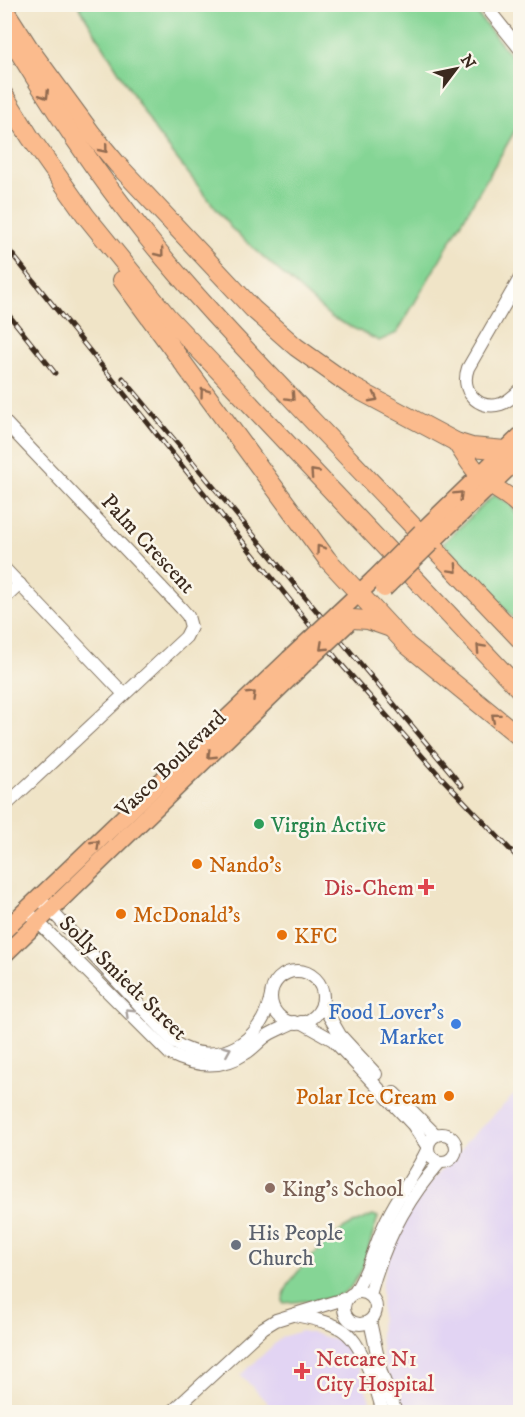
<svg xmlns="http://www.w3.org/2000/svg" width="525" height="1417" font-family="'IM FELL DW Pica',serif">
  <rect width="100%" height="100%" fill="#fbf7ec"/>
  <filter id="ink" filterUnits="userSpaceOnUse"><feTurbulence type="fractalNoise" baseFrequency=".0167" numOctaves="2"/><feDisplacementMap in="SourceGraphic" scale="12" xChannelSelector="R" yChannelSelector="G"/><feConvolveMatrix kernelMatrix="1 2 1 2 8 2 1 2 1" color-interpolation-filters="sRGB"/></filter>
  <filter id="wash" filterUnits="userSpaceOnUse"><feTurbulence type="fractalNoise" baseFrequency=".008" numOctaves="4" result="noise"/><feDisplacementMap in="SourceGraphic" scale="24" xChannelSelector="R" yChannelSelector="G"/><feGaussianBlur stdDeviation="1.35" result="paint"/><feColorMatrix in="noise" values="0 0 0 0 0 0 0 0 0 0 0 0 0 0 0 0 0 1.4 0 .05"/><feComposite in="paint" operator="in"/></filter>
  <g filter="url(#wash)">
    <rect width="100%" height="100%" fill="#f0e4c7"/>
    <!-- built -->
    <g fill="#e2d4f3">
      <polygon points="520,1089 520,1412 401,1412 394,1398 382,1354 380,1337 382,1284 389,1255 403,1221 426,1187 462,1149 465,1143"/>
      <polygon points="301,1331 316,1334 343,1343 358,1367 374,1412 270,1412 273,1409 241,1375 282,1337"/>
    </g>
    <!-- green -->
    <g fill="#85d595" stroke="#60805a" stroke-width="1.5">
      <polygon points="78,5 470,5 520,67 520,122 397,333 379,341 331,317 231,228 156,132"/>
      <polygon points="494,495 510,504 520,519 520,625 443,543"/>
      <path d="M373,1215L378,1217L362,1270L350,1288L342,1294L326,1299L283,1303C280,1283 324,1244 339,1232C349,1224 362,1220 373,1215Z"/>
    </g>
  </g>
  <g filter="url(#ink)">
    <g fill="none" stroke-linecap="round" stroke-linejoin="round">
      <!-- minor casing -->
      <g stroke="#7a6b59" stroke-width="14">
        <g id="minor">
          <polyline points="484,4 520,49"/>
          <path d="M520,278L468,368C460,390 477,411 501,404C509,401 515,395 520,390"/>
          <polyline points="4,421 181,608 188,616 191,627 186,637 4,807"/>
          <polyline points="4,568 124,694"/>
          <polyline points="4,599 20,584"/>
          <path d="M45,904L175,1043C217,1070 262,1042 271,996"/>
          <path d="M26,910L170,1054C196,1067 221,1070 246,1053C254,1048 260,1040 268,1035C276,1030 285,1027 294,1022"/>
          <circle cx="297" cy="997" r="26"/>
          <polyline points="322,1004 340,1035 376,1074"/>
          <polyline points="301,1022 333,1040 413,1125 427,1146"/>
          <polyline points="394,1093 436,1135"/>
          <circle cx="442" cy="1148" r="14"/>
          <circle cx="360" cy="1308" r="16"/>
          <path d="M355,1292C370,1269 375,1243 387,1219C398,1195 416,1174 427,1150"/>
          <path d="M370,1295C383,1245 405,1201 440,1162"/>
          <path d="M295,1315C344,1325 352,1328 371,1375"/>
          <polyline points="370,1321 381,1372 396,1412"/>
          <polyline points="370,1368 383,1412"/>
          <polyline points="172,1412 263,1328 276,1320 347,1298"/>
        </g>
      </g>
      <!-- major casing -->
      <g stroke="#7a6b59" stroke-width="19">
        <g id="major">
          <polyline points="421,532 520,436"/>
          <polyline points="432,542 520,457"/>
          <polyline points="338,613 374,579"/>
          <polyline points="4,931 289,659"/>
          <polyline points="4,955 298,670"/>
        </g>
      </g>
      <!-- highway casing -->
      <g stroke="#7a6b59" stroke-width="20">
        <g id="highway">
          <polyline points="4,9 31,51 92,134 117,164 253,309 296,347 351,386 456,442 472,447 505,450"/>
          <path d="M4,27C47,100 94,171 147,237C198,301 255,359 311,419C381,492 451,566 520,639"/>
          <polyline points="4,95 30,137 86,216 167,316 520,690"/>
          <polyline points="122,280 327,559 407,645 520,737"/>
          <path d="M456,442C466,457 475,473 489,484C500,492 511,496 520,507"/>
          <polyline points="352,619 368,620 388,627"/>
        </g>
      </g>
      <!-- minor -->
      <use href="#minor" stroke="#fff" stroke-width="12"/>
      <!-- major -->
      <use href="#major" stroke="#fbbb8d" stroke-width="16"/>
      <!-- highway -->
      <use href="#highway" stroke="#fbbb8d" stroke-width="18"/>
      <!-- rail casing -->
      <g stroke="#3b2a1e" stroke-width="5">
        <g id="rail">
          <polyline points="4,244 341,664 439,775 520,860"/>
          <polyline points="4,309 55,373"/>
          <polyline points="123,378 462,786"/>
        </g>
      </g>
      <!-- rail -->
      <use href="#rail" stroke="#fbf7ec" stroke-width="3" stroke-dasharray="9" stroke-linecap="butt"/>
      <!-- major-bridge casing -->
      <g stroke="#7a6b59" stroke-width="19" stroke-linecap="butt">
        <g id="major-bridge">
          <polyline points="374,579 421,532"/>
          <polyline points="384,589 432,542"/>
          <polyline points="289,659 338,613"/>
          <polyline points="298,670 348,623"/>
        </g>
      </g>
      <!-- major-bridge -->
      <use href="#major-bridge" stroke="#fbbb8d" stroke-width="16"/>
    </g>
    <!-- one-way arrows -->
    <defs><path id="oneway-chevron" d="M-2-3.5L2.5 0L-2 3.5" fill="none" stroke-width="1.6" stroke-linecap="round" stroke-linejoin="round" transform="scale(1.5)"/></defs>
    <g stroke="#916b50">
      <use href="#oneway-chevron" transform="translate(45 95) rotate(58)"/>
      <use href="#oneway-chevron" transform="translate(104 149) rotate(51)"/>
      <use href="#oneway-chevron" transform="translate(160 253) rotate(51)"/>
      <use href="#oneway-chevron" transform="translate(204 392) rotate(-126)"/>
      <use href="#oneway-chevron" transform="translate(291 397) rotate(47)"/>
      <use href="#oneway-chevron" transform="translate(374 398) rotate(28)"/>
      <use href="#oneway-chevron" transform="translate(314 473) rotate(-133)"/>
      <use href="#oneway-chevron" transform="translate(459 495) rotate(-45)"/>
      <use href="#oneway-chevron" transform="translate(320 549) rotate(-126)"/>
      <use href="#oneway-chevron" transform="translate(454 569) rotate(47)"/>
      <use href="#oneway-chevron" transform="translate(323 647) rotate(137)"/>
      <use href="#oneway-chevron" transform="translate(480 648) rotate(-133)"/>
      <use href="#oneway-chevron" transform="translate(252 695) rotate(-44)"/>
      <use href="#oneway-chevron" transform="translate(495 717) rotate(-140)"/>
      <use href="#oneway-chevron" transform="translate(211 755) rotate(136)"/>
      <use href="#oneway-chevron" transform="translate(96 844) rotate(-44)"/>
    </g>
    <g stroke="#a79f9a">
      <use href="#oneway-chevron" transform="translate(129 1012) rotate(-136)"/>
      <use href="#oneway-chevron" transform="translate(227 1050) rotate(-23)"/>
    </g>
  </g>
  <!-- markers -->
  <circle fill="#2e9e5b" stroke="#fbf7ec" stroke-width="2" cx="259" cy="824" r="6"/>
  <g fill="#e8710a" stroke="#fbf7ec" stroke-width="2">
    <circle cx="197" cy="864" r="6"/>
    <circle cx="121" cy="914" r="6"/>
    <circle cx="282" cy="935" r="6"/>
    <circle cx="449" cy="1096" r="6"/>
  </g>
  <g fill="#e0444e" stroke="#fbf7ec" stroke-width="2">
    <path d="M423 878h6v6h6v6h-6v6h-6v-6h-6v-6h6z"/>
    <path d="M299 1362h6v6h6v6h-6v6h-6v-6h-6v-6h6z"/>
  </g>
  <circle fill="#3f7fe0" stroke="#fbf7ec" stroke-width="2" cx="456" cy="1024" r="6"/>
  <circle fill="#8d6e63" stroke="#fbf7ec" stroke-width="2" cx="270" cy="1188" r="6"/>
  <circle fill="#6b7280" stroke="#fbf7ec" stroke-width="2" cx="236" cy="1245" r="6"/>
  <g text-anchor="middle" stroke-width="5" stroke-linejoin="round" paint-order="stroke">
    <!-- street labels -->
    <g font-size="22" fill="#3b2a1e" stroke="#fbf7ec">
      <text transform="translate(149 543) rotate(47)" y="8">Palm Crescent</text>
      <text transform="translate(170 763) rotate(-44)" y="8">Vasco Boulevard</text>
      <text transform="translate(124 977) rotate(44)" y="8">Solly Smiedt Street</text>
    </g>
    <!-- leisure labels -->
    <g font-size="22" fill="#27864d" stroke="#fbf7ec" text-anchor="start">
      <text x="271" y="832">Virgin Active</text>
    </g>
    <!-- food labels -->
    <g font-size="22" fill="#c56008" stroke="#fbf7ec" text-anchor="start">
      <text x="209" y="872">Nando's</text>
      <text x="133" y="922">McDonald's</text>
      <text x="294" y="943">KFC</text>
      <text x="437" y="1104" text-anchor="end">Polar Ice Cream</text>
    </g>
    <!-- health labels -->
    <g font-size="22" fill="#be3a42" stroke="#fbf7ec" text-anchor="end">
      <text x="414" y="895">Dis-Chem</text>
      <text x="316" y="1366" text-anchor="start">Netcare N1<tspan x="316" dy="25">City Hospital</tspan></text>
    </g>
    <!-- shop labels -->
    <g font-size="22" fill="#366cbe" stroke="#fbf7ec" text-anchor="end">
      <text x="444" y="1019">Food Lover's<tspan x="444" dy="25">Market</tspan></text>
    </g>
    <!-- education labels -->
    <g font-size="22" fill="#785e54" stroke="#fbf7ec" text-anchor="start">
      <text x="282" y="1196">King's School</text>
    </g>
    <!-- worship labels -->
    <g font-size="22" fill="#5b616d" stroke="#fbf7ec" text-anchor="start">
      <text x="248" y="1240">His People<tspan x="248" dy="25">Church</tspan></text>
    </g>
  </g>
  <!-- margin -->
  <rect width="525" height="1417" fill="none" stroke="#fbf7ec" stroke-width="24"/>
  <!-- north arrow -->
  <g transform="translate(456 69) rotate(58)" stroke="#fbf7ec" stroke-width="4.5" paint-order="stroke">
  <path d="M0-4.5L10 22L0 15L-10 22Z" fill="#3b2a1e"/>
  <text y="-9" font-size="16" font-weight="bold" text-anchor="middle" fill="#3b2a1e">N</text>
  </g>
</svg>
